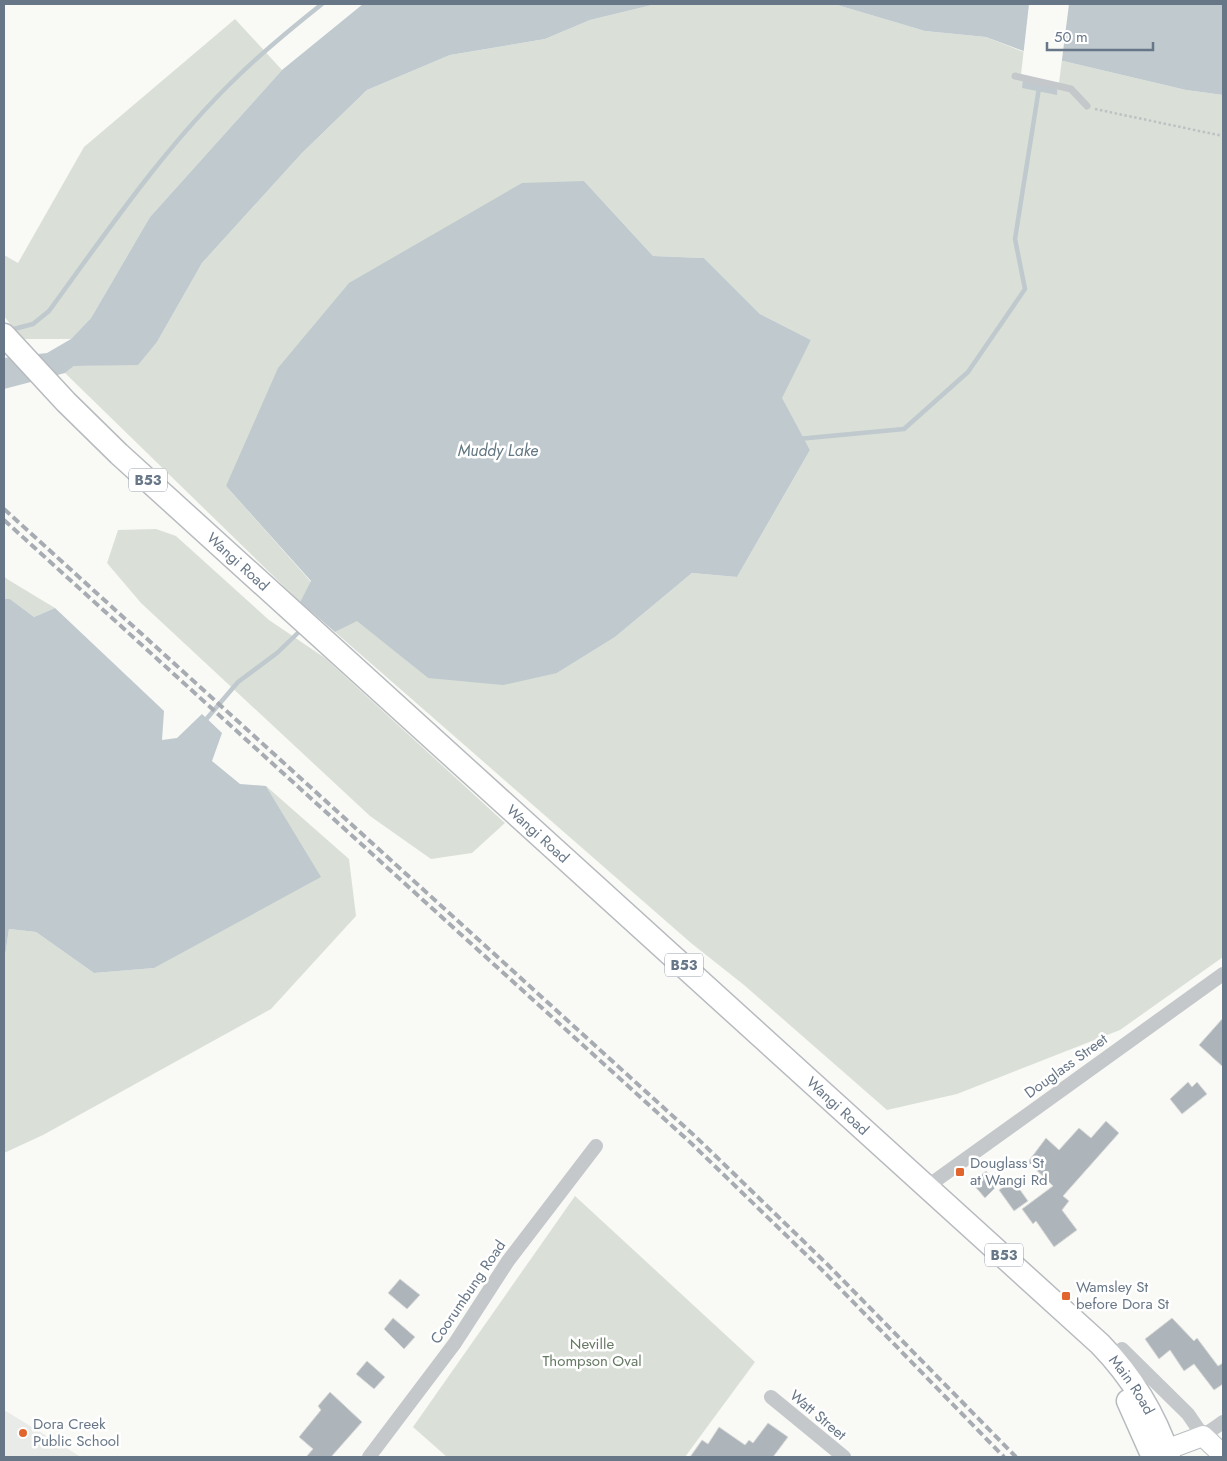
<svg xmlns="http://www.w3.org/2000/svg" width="1227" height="1461" font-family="Jost,sans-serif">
  <rect width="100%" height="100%" fill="#f9f9f6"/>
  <!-- built -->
  <polygon fill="#e9ebe9" points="4,1410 81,1457 4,1457"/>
  <!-- green -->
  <g fill="#dae0d7">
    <polygon points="656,4 834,4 925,31 986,37 1021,51 1186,90 1223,95 1223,957 1120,1030 957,1094 887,1110 744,985 691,943 335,632 357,620 428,678 557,673 615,637 692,573 737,577 810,450 781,398 811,340 760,314 704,258 653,256 584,181 226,486 311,582 300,602 65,373 74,366 138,364 157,342 202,263 302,153 367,90 450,55 545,39 590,20"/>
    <polygon points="235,19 282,70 150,217 91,318 71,339 22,339 4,316 4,255 18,263 84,147"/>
    <polygon points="156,529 176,536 269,620 325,658 505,823 472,853 431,859 370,816 141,603 107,563 118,530"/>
    <polygon points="4,576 7,579 55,608 34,617 10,599 4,599"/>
    <polygon points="266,786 349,859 356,916 271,1009 43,1135 4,1153 4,962 9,929 36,932 94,973 153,968 320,877"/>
    <polygon points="575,1196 755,1362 685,1457 447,1457 413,1427"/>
  </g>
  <!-- water -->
  <g fill="#bfc9ce">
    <polygon points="363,4 656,4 590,20 545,39 450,55 367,90 302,153 202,263 157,342 138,365 74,366 65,373 4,389 4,358 47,353 71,339 91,318 150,217 282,70"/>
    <polygon points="834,4 1223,4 1223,95 1186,90 1059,60 1057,95 1022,88 1026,52 986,37 925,31"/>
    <polygon points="584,181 653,256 704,258 760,314 811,340 782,398 810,450 737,577 692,573 615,637 557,673 503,685 428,678 357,621 335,632 300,602 311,581 226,486 278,368 349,283 522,183"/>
    <polygon points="4,599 10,599 34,617 55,608 164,711 162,740 177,738 202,714 222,733 212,761 240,784 266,786 321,877 154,968 94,973 36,932 9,929 4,962"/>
  </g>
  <!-- pier -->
  <polygon fill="#f9f9f6" points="1029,4 1069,4 1059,83 1021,75"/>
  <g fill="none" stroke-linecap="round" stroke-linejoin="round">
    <!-- stream -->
    <g stroke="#bfc9ce" stroke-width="4.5">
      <path d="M10,330L33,324L49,311C108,230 166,145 238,76C265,50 293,27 322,4"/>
      <polyline points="798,439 904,429 968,372 1025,289 1015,239 1039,88"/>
      <polyline points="203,723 238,682 277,653 302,629"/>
    </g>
  </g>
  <!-- building -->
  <g fill="#adb5bb" stroke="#dadbd8">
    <polygon points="1223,1018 1223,1067 1199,1045"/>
    <polygon points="1188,1082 1192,1087 1197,1082 1207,1094 1182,1114 1170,1099"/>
    <polygon points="1106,1121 1119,1133 1063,1196 1069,1201 1062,1210 1077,1230 1054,1247 1036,1221 1033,1224 1022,1209 1053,1186 1028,1162 1046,1138 1059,1150 1079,1128 1091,1138"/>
    <polygon points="986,1171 998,1185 985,1198 972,1183"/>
    <polygon points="1013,1180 1028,1201 1014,1211 999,1190"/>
    <polygon points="400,1279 420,1295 407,1309 388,1293"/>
    <polygon points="393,1318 415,1337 404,1349 384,1329"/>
    <polygon points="1172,1318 1194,1341 1197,1338 1218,1366 1223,1363 1223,1384 1214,1390 1194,1364 1184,1371 1170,1350 1159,1359 1145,1339"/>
    <polygon points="367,1361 385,1377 374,1389 356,1374"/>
    <polygon points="330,1392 362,1422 331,1457 306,1457 313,1449 299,1437 321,1410 318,1406"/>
    <polygon points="768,1423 788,1437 773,1457 690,1457 702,1440 708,1444 719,1427 745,1445 749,1440 753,1443"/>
  </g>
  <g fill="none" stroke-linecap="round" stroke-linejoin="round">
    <!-- secondary casing -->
    <g stroke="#b8bdc2" stroke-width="22">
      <polyline id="secondary" points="1152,1455 1203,1436 1223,1455"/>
    </g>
    <!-- primary casing -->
    <g stroke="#b7bbbf" stroke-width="25">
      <g id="primary">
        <path id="s1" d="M4,335L66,402L119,454L1100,1344C1131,1376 1155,1415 1169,1457"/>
        <polyline points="1128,1401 1153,1457"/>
      </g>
    </g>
    <!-- path -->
    <polyline stroke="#bec0c3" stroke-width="2.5" stroke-dasharray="2.5 2.5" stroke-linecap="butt" points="1095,109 1223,136"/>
    <!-- lane -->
    <polyline stroke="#c4c8cb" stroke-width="7" points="1015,76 1071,89 1087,106"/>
    <!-- street -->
    <g stroke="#c4c8cb" stroke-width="14">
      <polyline points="928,1186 1223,974"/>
      <polyline points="1122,1349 1188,1414 1203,1436 1223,1422"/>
      <polyline points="771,1397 844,1457"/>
      <polyline points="369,1457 455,1343 508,1261 596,1146"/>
    </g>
    <!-- secondary -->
    <use href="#secondary" stroke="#fff" stroke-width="20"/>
    <!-- primary -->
    <use href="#primary" stroke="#fff" stroke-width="22"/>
    <!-- rail -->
    <g stroke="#a7acb2" stroke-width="4" stroke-dasharray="8 4" stroke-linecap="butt">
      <polyline points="4,509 697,1138 828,1265 1016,1457"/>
      <polyline points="4,520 692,1144 823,1271 1004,1457"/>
    </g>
  </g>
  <!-- markers -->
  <g fill="#e2652d" stroke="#fff" stroke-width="2">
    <rect x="955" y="1167" width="10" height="10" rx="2.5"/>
    <rect x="1061" y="1291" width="10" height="10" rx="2.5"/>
    <circle cx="23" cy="1433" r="5"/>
  </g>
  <g text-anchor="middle" stroke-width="5" stroke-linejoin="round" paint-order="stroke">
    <!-- shield labels -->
    <g fill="#fff" stroke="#95a0ab" stroke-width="1">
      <rect x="129" y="468.5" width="38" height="23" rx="4"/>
      <rect x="665" y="953.5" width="38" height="23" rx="4"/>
      <rect x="985" y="1243.5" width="38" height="23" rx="4"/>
    </g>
    <g font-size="14" font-weight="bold" fill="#687787">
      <text x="148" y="485">B53</text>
      <text x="684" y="970">B53</text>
      <text x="1004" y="1260">B53</text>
    </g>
    <!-- street labels -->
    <g font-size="15" fill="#687787" stroke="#fff">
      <text dy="5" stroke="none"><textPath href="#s1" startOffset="326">Wangi Road</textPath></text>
      <text dy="5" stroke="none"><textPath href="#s1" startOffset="731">Wangi Road</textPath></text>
      <text transform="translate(1066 1066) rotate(-36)" y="5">Douglass Street</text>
      <text dy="5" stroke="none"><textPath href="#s1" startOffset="1136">Wangi Road</textPath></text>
      <text transform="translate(468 1292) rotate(-56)" y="5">Coorumbung Road</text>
      <text dy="5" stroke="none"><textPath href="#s1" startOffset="1542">Main Road</textPath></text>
      <text transform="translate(818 1415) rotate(40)" y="5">Watt Street</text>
    </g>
    <!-- poi labels -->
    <g font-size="15" fill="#687787" stroke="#fff" text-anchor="start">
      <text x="970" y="1168">Douglass St<tspan x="970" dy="17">at Wangi Rd</tspan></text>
      <text x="1076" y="1292">Wamsley St<tspan x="1076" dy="17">before Dora St</tspan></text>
      <text x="33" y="1429">Dora Creek<tspan x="33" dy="17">Public School</tspan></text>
    </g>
    <!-- park labels -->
    <g font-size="15" fill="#667963" stroke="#fff">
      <text x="592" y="1349">Neville<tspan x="592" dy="17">Thompson Oval</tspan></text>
    </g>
    <!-- water labels -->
    <g font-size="16" font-style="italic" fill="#637782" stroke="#fff">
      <text x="498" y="456">Muddy Lake</text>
    </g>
  </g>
  <!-- border -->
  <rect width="1227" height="1461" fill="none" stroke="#687787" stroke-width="10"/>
  <!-- scale -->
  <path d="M1047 42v8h106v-8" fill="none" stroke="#687787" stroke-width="2.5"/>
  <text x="1054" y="42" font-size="15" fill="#687787" stroke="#ffffff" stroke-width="4" paint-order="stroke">50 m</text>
</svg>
